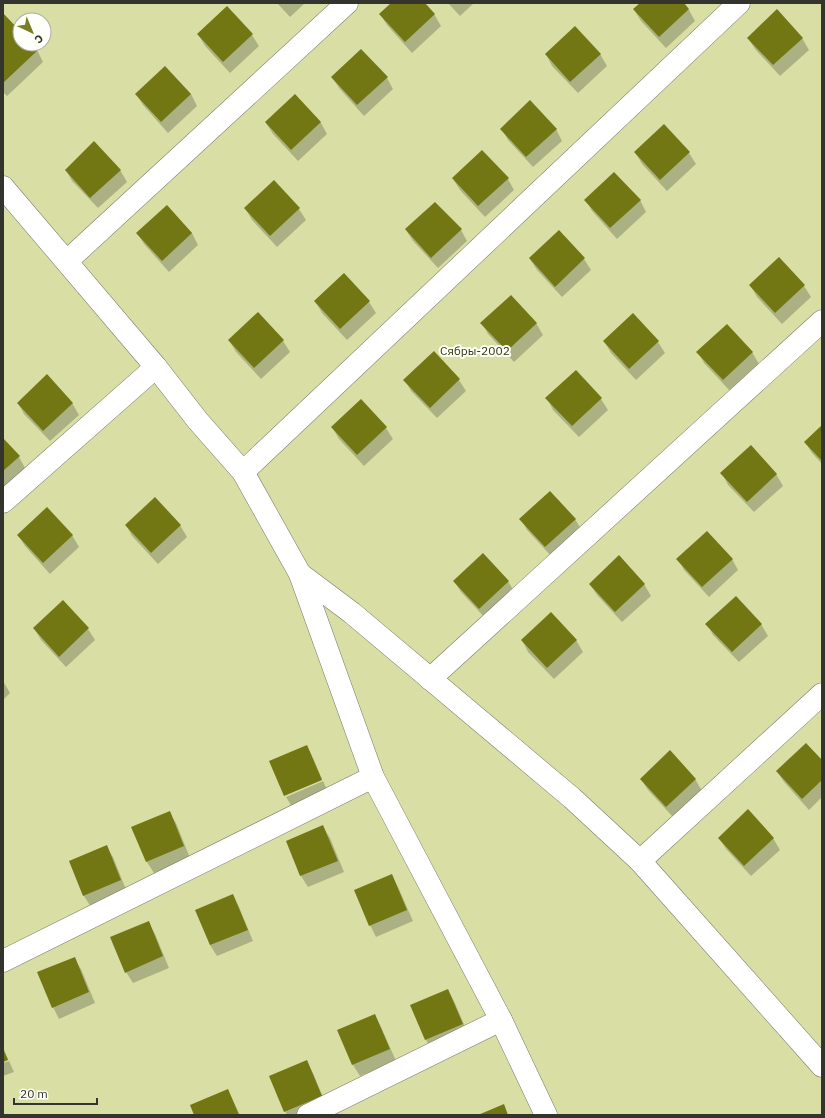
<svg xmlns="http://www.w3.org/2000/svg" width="825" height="1118" font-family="'IBM Plex Sans',sans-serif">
  <rect width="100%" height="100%" fill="#f1f3e2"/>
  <!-- green -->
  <path fill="#d8dea4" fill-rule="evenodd" d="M3,3H822V1115H3ZM20,20H44V44H20Z"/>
  <!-- shadow -->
  <g fill="#0003">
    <polygon points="277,3 305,3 290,17"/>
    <polygon points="392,3 424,3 434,14 441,26 412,53 387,25 380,14"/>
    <polygon points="448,3 474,3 460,16"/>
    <polygon points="641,3 682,3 689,10 695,21 666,48 641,21 634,10"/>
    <polygon points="227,7 252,35 259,46 230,73 205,46 198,34"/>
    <polygon points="3,15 20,32 20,44 31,44 37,50 43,62 7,96 3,92"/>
    <polygon points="748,38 802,38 809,50 780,76 755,49"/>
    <polygon points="546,54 600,54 607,66 578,93 552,66"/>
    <polygon points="332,77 387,78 393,89 364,116 339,88"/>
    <polygon points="136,94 191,94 197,106 168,133 143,105"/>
    <polygon points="295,96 321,123 327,134 298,161 273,134 266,123"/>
    <polygon points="502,129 556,129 562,141 533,167 508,140"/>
    <polygon points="635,152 689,153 696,164 667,191 642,164"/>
    <polygon points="66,170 120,170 127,182 98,208 72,181"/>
    <polygon points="453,179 508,179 514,190 485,217 460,190"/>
    <polygon points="274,182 299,209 306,220 277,247 252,220 245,208"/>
    <polygon points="586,200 640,200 646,212 617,239 592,211"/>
    <polygon points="166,206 192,233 198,245 169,272 144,244 137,233"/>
    <polygon points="406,230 461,230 467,241 438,268 413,241"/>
    <polygon points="559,232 584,259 591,270 562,297 537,270 530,259"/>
    <polygon points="779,258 804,286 811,297 782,324 757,297 750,285"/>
    <polygon points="344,274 369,302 376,313 347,340 322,313 315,301"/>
    <polygon points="633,314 658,342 665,353 636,380 611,353 604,341"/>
    <polygon points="482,323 536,323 543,335 514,362 488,334"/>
    <polygon points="229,340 283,341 290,352 261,379 236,352"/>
    <polygon points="698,352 752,352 759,364 730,391 704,363"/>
    <polygon points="434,353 459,380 466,391 437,418 411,391 405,380"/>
    <polygon points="576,371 601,399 608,410 579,437 553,410 547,398"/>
    <polygon points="361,400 386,428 393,439 364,466 339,439 332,427"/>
    <polygon points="18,403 72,403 79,415 50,441 24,414"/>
    <polygon points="822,426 822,464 812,453 805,442"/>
    <polygon points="3,440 19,457 25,468 3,489"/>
    <polygon points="722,473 776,474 783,486 754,512 728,485"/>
    <polygon points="521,519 575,519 582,531 553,558 527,530"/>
    <polygon points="126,525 180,525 187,537 158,564 132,536"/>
    <polygon points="18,535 72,535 79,547 50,574 25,546"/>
    <polygon points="678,559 732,559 738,570 709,597 684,570"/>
    <polygon points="454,581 508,581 515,593 486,619 461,592"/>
    <polygon points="590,584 644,584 651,596 622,622 597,595"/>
    <polygon points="63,602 88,629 95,640 66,667 41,640 34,628"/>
    <polygon points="707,624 761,624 768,636 739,662 713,635"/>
    <polygon points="522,640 576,640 583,652 554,679 528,652"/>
    <polygon points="3,681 10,693 3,700"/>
    <polygon points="307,746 313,758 322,779 285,795"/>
    <polygon points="822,761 822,797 809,810 784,782 777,771"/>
    <polygon points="641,779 695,779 702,791 673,817 648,790"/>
    <polygon points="323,781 328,792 292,807 286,797"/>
    <polygon points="169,812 176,823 190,858 154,873 147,862 133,827"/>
    <polygon points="323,827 330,838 344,872 308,887 301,876 287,842"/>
    <polygon points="719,838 773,838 780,850 751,876 726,849"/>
    <polygon points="106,846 113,857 127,892 91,907 84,896 70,861"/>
    <polygon points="392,876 398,887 413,921 376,937 370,925"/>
    <polygon points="233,895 239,907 253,941 217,956 210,945 196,911"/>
    <polygon points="148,922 155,934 169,968 133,983 126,972"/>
    <polygon points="74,958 81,969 95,1003 59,1019 53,1007"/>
    <polygon points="448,990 454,1001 469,1036 433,1051 426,1040 412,1005"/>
    <polygon points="375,1016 381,1027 396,1061 360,1076 353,1065 338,1031"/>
    <polygon points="3,1047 8,1059 3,1061"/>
    <polygon points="9,1061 14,1072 3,1076 3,1063"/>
    <polygon points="307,1062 313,1073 327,1107 309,1115 287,1115 285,1111"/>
    <polygon points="228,1090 240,1115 195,1115"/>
  </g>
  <!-- building -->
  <g fill="#727714">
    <polygon points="391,3 425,3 435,14 405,42 379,14"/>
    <polygon points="640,3 684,3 689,9 659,37 633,9"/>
    <polygon points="227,6 253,34 223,62 197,34"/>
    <polygon points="777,9 803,38 773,65 747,38"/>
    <polygon points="3,13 20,31 20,44 32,44 38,50 3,83"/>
    <polygon points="575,26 601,54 570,82 545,54"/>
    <polygon points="361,49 388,77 357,105 331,77"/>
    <polygon points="165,66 191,94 161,122 135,94"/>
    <polygon points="295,94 321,122 291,150 265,122"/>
    <polygon points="530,100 557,129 526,157 500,129"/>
    <polygon points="664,124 690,152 660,180 634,152"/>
    <polygon points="94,141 121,170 90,198 65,170"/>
    <polygon points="482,150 509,178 478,206 452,178"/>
    <polygon points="614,172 641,200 610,228 584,200"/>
    <polygon points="274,180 300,208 270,236 244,208"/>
    <polygon points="435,202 462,229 431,258 405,229"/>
    <polygon points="167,205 192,233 162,261 136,233"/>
    <polygon points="559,230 585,258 555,287 529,258"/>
    <polygon points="779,257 805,285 775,313 749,285"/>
    <polygon points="344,273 370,301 340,329 314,301"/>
    <polygon points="511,295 537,323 507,351 480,323"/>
    <polygon points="258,312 284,340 254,368 228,340"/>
    <polygon points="633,313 659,341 629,369 603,341"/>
    <polygon points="727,324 753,352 723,380 696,352"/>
    <polygon points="434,351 460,379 430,408 403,380"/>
    <polygon points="576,370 602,398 572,426 545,398"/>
    <polygon points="47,374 73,403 43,431 17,403"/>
    <polygon points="361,399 387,427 357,455 331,427"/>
    <polygon points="822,425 822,461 804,442"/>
    <polygon points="3,438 20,456 3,471"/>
    <polygon points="751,445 777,474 747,502 720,473"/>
    <polygon points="550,491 576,519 545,547 519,519"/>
    <polygon points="155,497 181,525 151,553 125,525"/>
    <polygon points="47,507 73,535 43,563 17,535"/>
    <polygon points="707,531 733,559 702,587 676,559"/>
    <polygon points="483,553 509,581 479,609 453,581"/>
    <polygon points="619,555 645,584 615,612 589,584"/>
    <polygon points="736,596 762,624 732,652 705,624"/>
    <polygon points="63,600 89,628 59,657 33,628"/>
    <polygon points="551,612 577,640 547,668 521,640"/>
    <polygon points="806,743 822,760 822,780 802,799 776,771"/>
    <polygon points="307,745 322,780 284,796 269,761"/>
    <polygon points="670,750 696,779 666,807 640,779"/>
    <polygon points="748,809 774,838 744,866 718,838"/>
    <polygon points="170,811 184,846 146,862 131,827"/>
    <polygon points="323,825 338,861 300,876 286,841"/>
    <polygon points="107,845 121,880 83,896 69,861"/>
    <polygon points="392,874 407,910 369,926 354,890"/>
    <polygon points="233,894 248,930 210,945 195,910"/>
    <polygon points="149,921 163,956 125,973 110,937"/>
    <polygon points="75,957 89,992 52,1008 37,972"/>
    <polygon points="448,989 463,1024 425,1040 410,1005"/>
    <polygon points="375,1014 390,1049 352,1065 337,1030"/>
    <polygon points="3,1049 8,1060 3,1062"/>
    <polygon points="307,1060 322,1096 284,1112 269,1076"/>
    <polygon points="228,1089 239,1115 194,1115 190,1105"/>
    <polygon points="504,1104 508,1115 478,1115"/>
  </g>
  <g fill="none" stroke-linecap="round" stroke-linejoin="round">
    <!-- minor casing -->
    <g stroke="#797b6c" stroke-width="23">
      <g id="minor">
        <polyline points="3,187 156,367 198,421 243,472 300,574 373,777 501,1020 546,1115"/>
        <polyline points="67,261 347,3"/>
        <polyline points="243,472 739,3"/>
        <polyline points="3,502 156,367"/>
        <polyline points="300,574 352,613 572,798 640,861 822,1066"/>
        <polyline points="430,679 822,321"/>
        <polyline points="640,861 822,694"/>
        <polyline points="3,961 373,777"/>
        <polyline points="308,1115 501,1020"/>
      </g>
    </g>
    <!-- minor -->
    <use href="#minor" stroke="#fff" stroke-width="22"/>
  </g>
  <g text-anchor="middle" stroke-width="4" stroke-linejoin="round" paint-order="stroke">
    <!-- park labels -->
    <g font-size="12" fill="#343710" stroke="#fefff8">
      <text x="475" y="355">Сябры-2002</text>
    </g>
  </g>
  <!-- border -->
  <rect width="825" height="1118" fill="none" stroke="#34342e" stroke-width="8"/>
  <!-- north arrow -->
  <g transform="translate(32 32) rotate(136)"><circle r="19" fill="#fefff8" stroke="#adaea7"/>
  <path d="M0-3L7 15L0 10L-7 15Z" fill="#777c26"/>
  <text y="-6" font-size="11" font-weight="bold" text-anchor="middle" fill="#34342e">С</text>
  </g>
  <!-- scale -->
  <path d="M14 1098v6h83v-6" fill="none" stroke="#34342e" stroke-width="2"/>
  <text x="20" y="1098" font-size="12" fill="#34342e" stroke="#fefff8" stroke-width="3" paint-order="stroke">20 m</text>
</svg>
